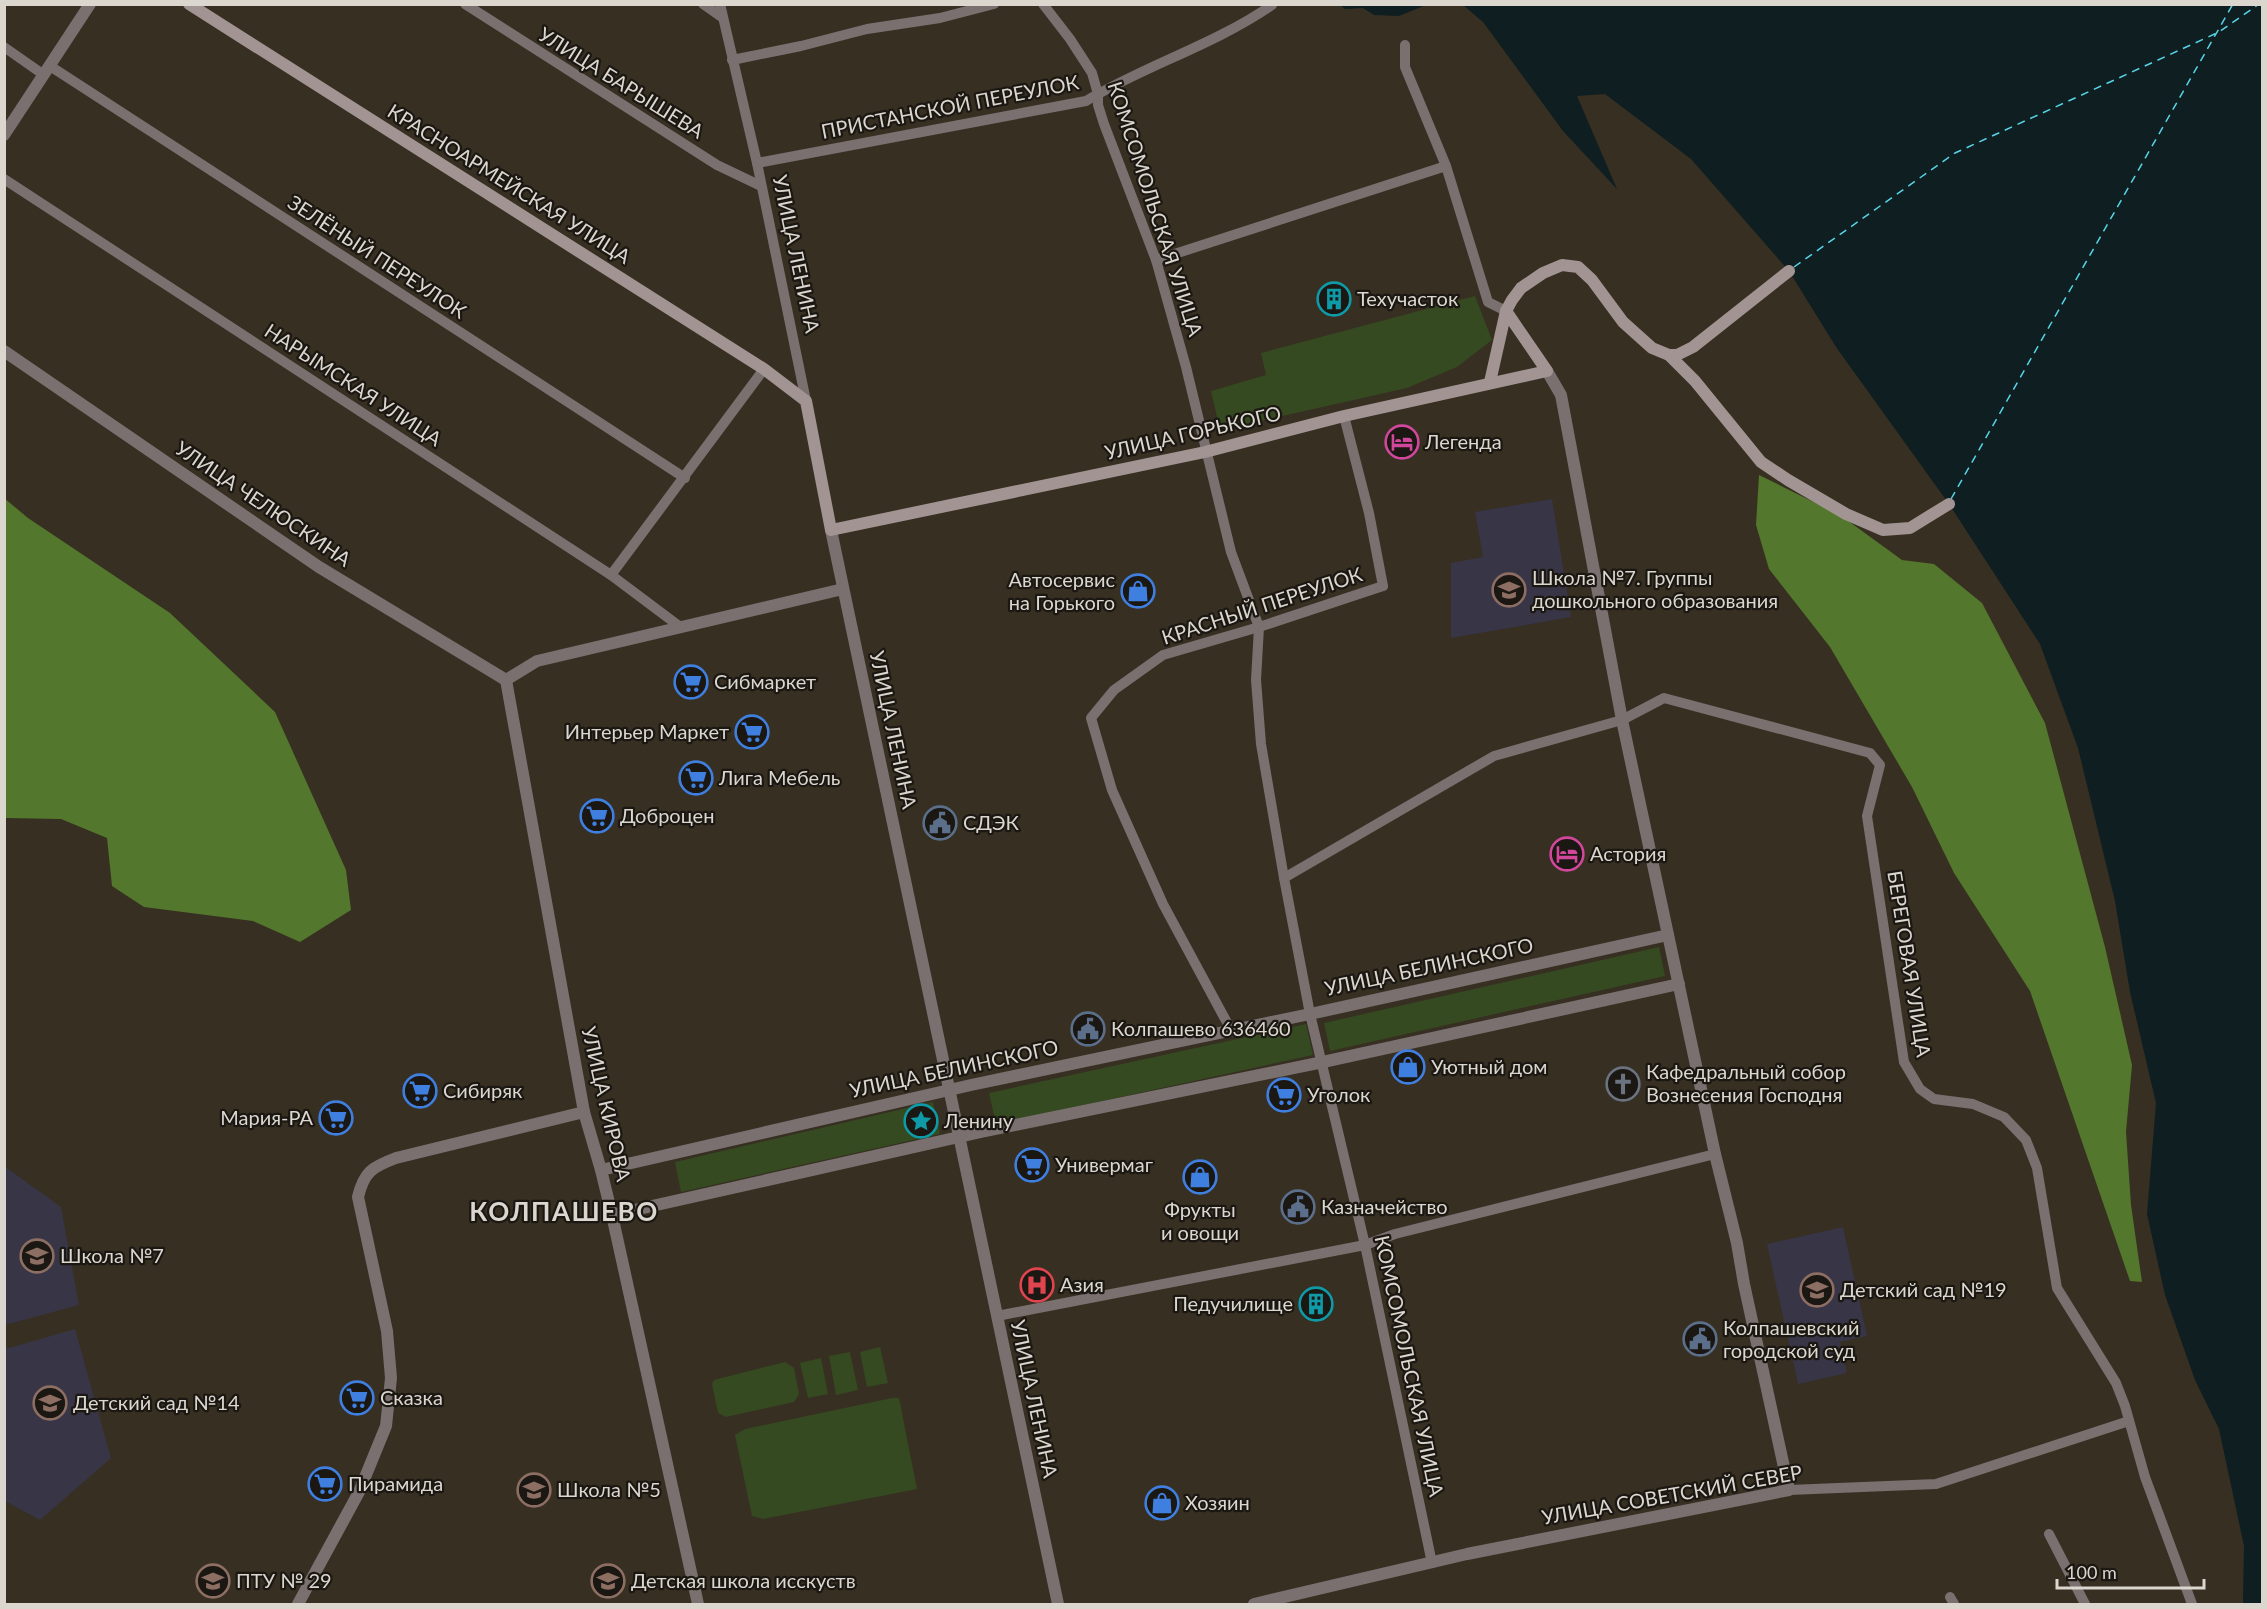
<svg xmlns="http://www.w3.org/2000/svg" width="2267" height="1609" font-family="Lato,sans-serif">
  <rect width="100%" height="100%" fill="#372f22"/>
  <!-- education -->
  <g fill="#383546">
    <polygon points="1552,499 1571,617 1451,638 1451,563 1483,557 1475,512"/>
    <polygon points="4,1166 61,1207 79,1305 5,1325"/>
    <polygon points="1843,1227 1867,1336 1840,1342 1847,1373 1798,1384 1767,1244"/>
    <polygon points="75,1329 111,1458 40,1520 5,1501 5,1347 9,1348"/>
  </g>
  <!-- green -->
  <g fill="#354a20">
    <polygon points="1475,296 1492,340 1457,367 1407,388 1220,430 1211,391 1266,375 1261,353"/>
    <polygon points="1659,947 1665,976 1330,1051 1324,1023"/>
    <polygon points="1306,1024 1313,1055 996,1124 989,1093"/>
    <polygon points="933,1102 940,1134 681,1192 675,1162"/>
    <polygon points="880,1347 888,1383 867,1387 860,1352"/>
    <polygon points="850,1352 858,1390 836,1395 829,1356"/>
    <polygon points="821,1358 828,1394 808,1398 800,1363"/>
    <polygon points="785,1362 794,1368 799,1394 794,1402 726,1417 718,1413 712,1384 714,1380"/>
    <polygon points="892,1398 899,1398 917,1489 763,1519 752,1516 735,1435 745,1429"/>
  </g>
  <!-- forest -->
  <g fill="#53772c">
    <polygon points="1759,475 1840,515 1902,560 1934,564 1982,603 2045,723 2105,947 2132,1065 2126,1132 2131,1205 2142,1282 2130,1281 2030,991 1954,873 1912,787 1830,647 1769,569 1756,525"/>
    <polygon points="4,498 28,518 170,613 275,712 346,870 351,910 300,942 253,921 144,907 112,886 107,838 61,819 5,818"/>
  </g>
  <!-- water -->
  <g fill="#0e1e21">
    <polygon points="1340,5 1426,5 1399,16 1374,15 1363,8 1345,9"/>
    <polygon points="1463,5 2262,5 2262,1604 2243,1604 2244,1546 2219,1429 2195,1380 2165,1295 2147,1214 2156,1103 2130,992 2115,901 2078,748 2040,644 1949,504 1836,347 1789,271 1691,159 1605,94 1577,96 1617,189 1563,131 1483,22"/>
  </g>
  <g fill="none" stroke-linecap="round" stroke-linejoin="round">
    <!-- ferry -->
    <g stroke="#57d5e6" stroke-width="1.5" stroke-dasharray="8 6" stroke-linecap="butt">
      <polyline points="1794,267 1955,153 2219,32 2259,4"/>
      <polyline points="1951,499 2233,4"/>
    </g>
    <!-- minor -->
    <g stroke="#79706f" stroke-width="10">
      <polyline points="465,4 717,165 761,186"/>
      <polyline points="703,4 723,18"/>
      <polyline points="720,4 757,163 806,401"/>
      <polyline points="1043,4 1070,39 1092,73 1098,94 1098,105 1104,124 1156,260 1186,367 1231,552 1259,627 1256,680 1261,744 1284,878 1310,1014 1365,1245 1432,1563"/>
      <polyline points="1405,45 1405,67 1446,166 1488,302 1506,311"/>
      <polyline points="4,47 44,75"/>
      <polyline points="732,60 801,46 867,29 940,18 994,4"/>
      <polyline points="50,66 685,478"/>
      <path d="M757,163L1086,101C1146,65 1214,45 1272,5"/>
      <polyline points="4,179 611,575 679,626"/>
      <polyline points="1156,260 1446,166"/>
      <polyline points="611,575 764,369"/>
      <polyline points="1284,878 1494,756 1622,720 1664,698 1870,753 1880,765 1867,816 1904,1062 1920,1089 1934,1099 1973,1104 2004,1117 2026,1140 2037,1168 2057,1288 2116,1383 2125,1406 2145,1477 2192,1604"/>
      <polyline points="1231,1030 1163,904 1112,790 1091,718 1114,690 1163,655 1259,627 1383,586 1369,513 1344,416"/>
      <polyline points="997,1316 1365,1245 1395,1234 1715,1154"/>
      <polyline points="1789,1490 1936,1484 2129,1421"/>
      <polyline points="2049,1534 2085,1604"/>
      <polyline points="1950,1597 1954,1604"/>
    </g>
    <!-- tertiary -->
    <g stroke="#79706f" stroke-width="12">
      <polyline points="4,135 90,4"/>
      <polyline points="4,351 319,567 506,680"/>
      <polyline points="831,530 1058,1604"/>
      <polyline points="506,680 584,1112 601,1170 612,1215 698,1604"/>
      <polyline points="506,680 537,661 843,589"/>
      <polyline points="601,1170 971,1085 1310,1014 1668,935"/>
      <polyline points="612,1215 981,1132 1323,1062 1679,984"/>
      <path d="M298,1604L359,1492L386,1426L391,1378L387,1331L358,1197C364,1172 372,1167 396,1158L584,1112"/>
      <polyline points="1254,1604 1467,1554 1789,1490 1744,1284 1737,1243 1715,1154 1622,720 1561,395 1547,371"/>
    </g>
    <!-- secondary -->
    <g stroke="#a29492" stroke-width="12">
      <polyline points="189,4 764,369 806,401 831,530 1205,452 1344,416 1547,371 1506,311"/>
      <polyline points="1669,355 1677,355 1693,347 1789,271"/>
      <polyline points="1490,382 1506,311 1512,300 1521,288 1543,273 1562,265 1578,267 1592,280 1623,322 1652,348 1669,355 1695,381 1761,462 1788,480 1846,514 1883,530 1910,528 1949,504"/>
    </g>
  </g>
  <!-- icons -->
  <defs>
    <g id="building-ring" transform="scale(1.725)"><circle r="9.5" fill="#1b1712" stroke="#0f9aa8" stroke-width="1.5"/><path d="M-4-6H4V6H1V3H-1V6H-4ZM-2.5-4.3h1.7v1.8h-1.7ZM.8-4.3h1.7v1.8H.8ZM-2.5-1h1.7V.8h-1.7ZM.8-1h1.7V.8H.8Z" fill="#0f9aa8"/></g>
    <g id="hotel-ring" transform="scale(1.725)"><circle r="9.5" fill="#1b1712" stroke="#d1479c" stroke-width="1.5"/><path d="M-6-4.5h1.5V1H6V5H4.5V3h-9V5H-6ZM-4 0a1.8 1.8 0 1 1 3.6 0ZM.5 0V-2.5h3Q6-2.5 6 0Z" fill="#d1479c"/></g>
    <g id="school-ring" transform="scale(1.725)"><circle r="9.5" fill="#1b1712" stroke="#8d6e63" stroke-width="1.5"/><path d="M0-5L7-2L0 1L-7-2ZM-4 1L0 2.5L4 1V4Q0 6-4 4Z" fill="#8d6e63"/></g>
    <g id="shop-ring" transform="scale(1.725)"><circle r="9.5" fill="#1b1712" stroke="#3f7fe0" stroke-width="1.5"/><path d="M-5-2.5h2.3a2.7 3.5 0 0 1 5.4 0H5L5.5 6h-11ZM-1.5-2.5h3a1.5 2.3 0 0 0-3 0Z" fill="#3f7fe0"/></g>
    <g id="supermarket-ring" transform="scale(1.725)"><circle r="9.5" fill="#1b1712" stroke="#3f7fe0" stroke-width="1.5"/><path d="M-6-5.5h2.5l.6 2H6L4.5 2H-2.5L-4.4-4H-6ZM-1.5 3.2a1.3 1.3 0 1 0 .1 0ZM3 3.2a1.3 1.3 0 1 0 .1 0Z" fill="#3f7fe0"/></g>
    <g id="civic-ring" transform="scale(1.725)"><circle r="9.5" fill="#1b1712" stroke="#5c6f8a" stroke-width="1.5"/><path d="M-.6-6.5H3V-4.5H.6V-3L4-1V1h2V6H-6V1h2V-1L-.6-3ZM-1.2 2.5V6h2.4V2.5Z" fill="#5c6f8a"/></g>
    <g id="church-ring" transform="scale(1.725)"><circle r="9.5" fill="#1b1712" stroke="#6b7280" stroke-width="1.5"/><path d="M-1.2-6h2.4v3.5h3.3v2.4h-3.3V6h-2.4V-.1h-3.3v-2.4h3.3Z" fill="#6b7280"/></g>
    <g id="sight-ring" transform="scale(1.725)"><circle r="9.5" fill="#1b1712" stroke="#0f9aa8" stroke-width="1.5"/><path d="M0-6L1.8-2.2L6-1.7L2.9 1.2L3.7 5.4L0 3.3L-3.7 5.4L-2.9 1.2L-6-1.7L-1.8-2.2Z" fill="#0f9aa8"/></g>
    <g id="hospital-ring" transform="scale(1.725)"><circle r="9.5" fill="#1b1712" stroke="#e0444e" stroke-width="1.5"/><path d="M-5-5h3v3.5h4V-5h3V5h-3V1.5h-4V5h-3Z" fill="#e0444e"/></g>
    <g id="university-ring" transform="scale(1.725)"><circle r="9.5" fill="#1b1712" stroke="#8d6e63" stroke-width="1.5"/><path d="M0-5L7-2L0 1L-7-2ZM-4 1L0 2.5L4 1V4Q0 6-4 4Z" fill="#8d6e63"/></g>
  </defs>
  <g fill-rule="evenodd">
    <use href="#building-ring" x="1334" y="299"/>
    <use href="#hotel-ring" x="1402" y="442"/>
    <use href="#school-ring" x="1509" y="590"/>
    <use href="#shop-ring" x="1138" y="591"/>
    <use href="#supermarket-ring" x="691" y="682"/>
    <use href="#supermarket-ring" x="752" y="732"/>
    <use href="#supermarket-ring" x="696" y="778"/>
    <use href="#supermarket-ring" x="597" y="816"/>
    <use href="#civic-ring" x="940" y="823"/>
    <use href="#hotel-ring" x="1567" y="854"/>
    <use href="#civic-ring" x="1088" y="1029"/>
    <use href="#shop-ring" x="1408" y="1067"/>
    <use href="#church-ring" x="1623" y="1084"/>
    <use href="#supermarket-ring" x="420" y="1091"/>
    <use href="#supermarket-ring" x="1284" y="1095"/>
    <use href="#supermarket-ring" x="336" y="1118"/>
    <use href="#sight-ring" x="921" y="1121"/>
    <use href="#supermarket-ring" x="1032" y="1165"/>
    <use href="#shop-ring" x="1200" y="1177"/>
    <use href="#civic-ring" x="1298" y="1207"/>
    <use href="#school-ring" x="37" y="1256"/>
    <use href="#hospital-ring" x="1037" y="1285"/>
    <use href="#school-ring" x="1817" y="1290"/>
    <use href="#building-ring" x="1316" y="1304"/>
    <use href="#civic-ring" x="1700" y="1339"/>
    <use href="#supermarket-ring" x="357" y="1398"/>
    <use href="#school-ring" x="50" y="1403"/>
    <use href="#supermarket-ring" x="325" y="1484"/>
    <use href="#school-ring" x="534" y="1490"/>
    <use href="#shop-ring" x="1162" y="1503"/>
    <use href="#university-ring" x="213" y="1581"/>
    <use href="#school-ring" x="608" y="1581"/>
  </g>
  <g text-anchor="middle" stroke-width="4.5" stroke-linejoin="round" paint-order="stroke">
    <!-- street labels -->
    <g font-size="20" fill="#dbd6ce" stroke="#1b1712">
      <text transform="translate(621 83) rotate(32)" y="7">УЛИЦА БАРЫШЕВА</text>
      <text transform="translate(950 107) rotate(-11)" y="7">ПРИСТАНСКОЙ ПЕРЕУЛОК</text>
      <text transform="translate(509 184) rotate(32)" y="7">КРАСНОАРМЕЙСКАЯ УЛИЦА</text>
      <text transform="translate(1155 209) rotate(72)" y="7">КОМСОМОЛЬСКАЯ УЛИЦА</text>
      <text transform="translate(796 254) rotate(78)" y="7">УЛИЦА ЛЕНИНА</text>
      <text transform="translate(377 257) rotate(33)" y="7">ЗЕЛЁНЫЙ ПЕРЕУЛОК</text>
      <text transform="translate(353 385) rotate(33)" y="7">НАРЫМСКАЯ УЛИЦА</text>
      <text transform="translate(1193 433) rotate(-13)" y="7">УЛИЦА ГОРЬКОГО</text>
      <text transform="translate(263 504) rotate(34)" y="7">УЛИЦА ЧЕЛЮСКИНА</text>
      <text transform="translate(1262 606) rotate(-18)" y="7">КРАСНЫЙ ПЕРЕУЛОК</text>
      <text transform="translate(893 730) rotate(78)" y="7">УЛИЦА ЛЕНИНА</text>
      <text transform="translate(1909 964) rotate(81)" y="7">БЕРЕГОВАЯ УЛИЦА</text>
      <text transform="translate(1429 967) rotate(-12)" y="7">УЛИЦА БЕЛИНСКОГО</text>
      <text transform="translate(954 1069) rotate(-12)" y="7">УЛИЦА БЕЛИНСКОГО</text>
      <text transform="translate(606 1104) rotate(77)" y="7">УЛИЦА КИРОВА</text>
      <text transform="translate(1409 1366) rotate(78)" y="7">КОМСОМОЛЬСКАЯ УЛИЦА</text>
      <text transform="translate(1034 1399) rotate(78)" y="7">УЛИЦА ЛЕНИНА</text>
      <text transform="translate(1672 1495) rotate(-10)" y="7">УЛИЦА СОВЕТСКИЙ СЕВЕР</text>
    </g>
    <!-- poi labels -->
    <g font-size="20" fill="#dbd6ce" stroke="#1b1712" text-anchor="start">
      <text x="1357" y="306">Техучасток</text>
      <text x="1425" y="449">Легенда</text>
      <text x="1532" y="585">Школа №7. Группы<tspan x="1532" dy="23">дошкольного образования</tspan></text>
      <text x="1115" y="587" text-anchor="end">Автосервис<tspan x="1115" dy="23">на Горького</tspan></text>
      <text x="714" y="689">Сибмаркет</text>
      <text x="729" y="739" text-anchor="end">Интерьер Маркет</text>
      <text x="719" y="785">Лига Мебель</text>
      <text x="620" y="823">Доброцен</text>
      <text x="963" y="830">СДЭК</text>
      <text x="1590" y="861">Астория</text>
      <text x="1111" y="1036">Колпашево 636460</text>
      <text x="1431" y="1074">Уютный дом</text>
      <text x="1646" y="1079">Кафедральный собор<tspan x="1646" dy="23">Вознесения Господня</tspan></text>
      <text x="443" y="1098">Сибиряк</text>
      <text x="1307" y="1102">Уголок</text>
      <text x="313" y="1125" text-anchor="end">Мария-РА</text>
      <text x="944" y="1128">Ленину</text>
      <text x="1055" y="1172">Универмаг</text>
      <text x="1321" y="1214">Казначейство</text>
      <text x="1200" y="1217" text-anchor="middle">Фрукты<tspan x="1200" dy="23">и овощи</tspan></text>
      <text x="60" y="1263">Школа №7</text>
      <text x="1060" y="1292">Азия</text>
      <text x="1840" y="1297">Детский сад №19</text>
      <text x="1293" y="1311" text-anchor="end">Педучилище</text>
      <text x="1723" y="1335">Колпашевский<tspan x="1723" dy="23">городской суд</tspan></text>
      <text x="380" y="1405">Сказка</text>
      <text x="73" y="1410">Детский сад №14</text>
      <text x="348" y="1491">Пирамида</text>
      <text x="557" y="1497">Школа №5</text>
      <text x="1185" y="1510">Хозяин</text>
      <text x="236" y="1588">ПТУ № 29</text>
      <text x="631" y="1588">Детская школа исскуств</text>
    </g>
    <!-- district labels -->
    <g font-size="26" font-weight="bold" letter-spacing="1.5" fill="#dbd6ce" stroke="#1b1712">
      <text x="564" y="1221">КОЛПАШЕВО</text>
    </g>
  </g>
  <!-- border -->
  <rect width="2267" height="1609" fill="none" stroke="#dbd6ce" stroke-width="12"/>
  <!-- scale -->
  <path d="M2057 1579v9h147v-9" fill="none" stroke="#dbd6ce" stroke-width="3"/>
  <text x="2066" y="1579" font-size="18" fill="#dbd6ce" stroke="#1b1712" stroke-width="4.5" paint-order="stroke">100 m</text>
</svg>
